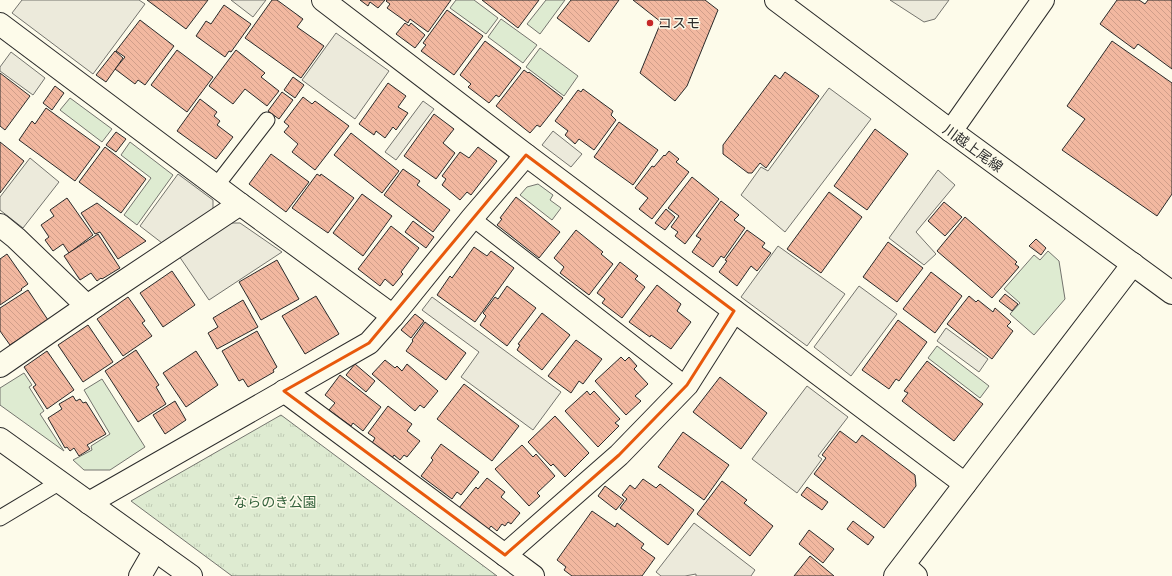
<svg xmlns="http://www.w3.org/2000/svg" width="1172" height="576" font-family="Arial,'Noto Sans JP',sans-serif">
  <defs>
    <pattern id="park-tufts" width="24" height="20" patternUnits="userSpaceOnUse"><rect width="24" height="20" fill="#deebd1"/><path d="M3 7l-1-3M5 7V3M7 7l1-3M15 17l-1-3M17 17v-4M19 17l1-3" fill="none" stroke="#bfcab4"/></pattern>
    <pattern id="building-back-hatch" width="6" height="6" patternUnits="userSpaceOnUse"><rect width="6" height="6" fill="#f2b8a0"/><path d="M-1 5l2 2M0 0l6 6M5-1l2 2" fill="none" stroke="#d09e8a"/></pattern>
  </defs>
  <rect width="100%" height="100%" fill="#fdfbea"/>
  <!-- green -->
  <g fill="#deebd1" stroke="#74746e">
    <polygon points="456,0 474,0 498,18 486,34 450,8"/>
    <polygon points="546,0 565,0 540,34 527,24"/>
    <polygon points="501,19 537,45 523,63 488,37"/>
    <polygon points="540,48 578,76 564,96 526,67"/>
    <polygon points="70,98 112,129 102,142 60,110"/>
    <polygon points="130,142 173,175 137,225 124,215 151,178 121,155"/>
    <polygon points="538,184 553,195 550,200 561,208 552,220 520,195 527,187"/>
    <polygon points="1048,251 1059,261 1065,299 1034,335 1010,314 1020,303 1004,289 1034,255 1040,260"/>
    <polygon points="937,346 989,386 980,398 928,358"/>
    <polygon points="24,373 32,385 29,387 44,411 40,414 64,451 0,405 0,388"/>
    <polygon points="102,379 145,447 110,470 84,470 73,460 92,450 91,446 110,434 84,390"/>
  </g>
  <!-- park -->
  <polygon fill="url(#park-tufts)" stroke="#74746e" points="281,415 497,576 232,576 131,501"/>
  <!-- parking -->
  <g fill="#eceadb" stroke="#74746e">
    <polygon points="22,0 139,0 145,4 93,74 12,13"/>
    <polygon points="231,0 266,0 253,17"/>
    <polygon points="890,0 949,0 935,19 924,22"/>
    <polygon points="336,33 389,71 355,119 302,80"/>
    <polygon points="11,52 45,78 33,95 0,71 0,67"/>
    <polygon points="829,88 871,119 785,232 741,195 761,167 768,171"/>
    <polygon points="423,101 434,109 396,160 385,152"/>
    <polygon points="553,131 582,154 571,167 542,145"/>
    <polygon points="30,158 59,182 23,228 0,210 0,197"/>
    <polygon points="938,170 955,185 916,232 936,254 924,265 889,238"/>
    <polygon points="178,174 213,200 213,210 162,243 140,226"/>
    <polygon points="229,223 240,223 282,252 209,300 179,256"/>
    <polygon points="778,246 845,294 807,346 741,297"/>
    <polygon points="859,286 897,314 851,376 814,347"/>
    <polygon points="432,297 561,392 533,430 461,377 479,352 422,310"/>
    <polygon points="946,328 988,359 979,372 937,341"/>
    <polygon points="807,386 848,417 818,456 822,459 797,493 752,459"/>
    <polygon points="694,523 755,570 751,576 696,576 696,574 685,576 661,576 656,572"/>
  </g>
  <!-- building -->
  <g fill="url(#building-back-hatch)" stroke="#2b2b2b">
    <polygon points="147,0 208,0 186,29"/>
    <polygon points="272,0 277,0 303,19 297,27 324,46 301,78 245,38"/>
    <polygon points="360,0 385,0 378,8 370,2 368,6"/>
    <polygon points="387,0 451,0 428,32 410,19 408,23 387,8 390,4 386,1"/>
    <polygon points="482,0 539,0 518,28"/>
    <polygon points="571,0 619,0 589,42 557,18"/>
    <polygon points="633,0 705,0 718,10 687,86 675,101 640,73 661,22"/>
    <polygon points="1117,0 1139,0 1145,4 1148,0 1172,0 1172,69 1138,44 1134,49 1100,24"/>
    <polygon points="224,5 251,24 231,52 229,51 225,57 196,36 206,21 211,24"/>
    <polygon points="447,10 483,36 454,75 421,51 426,45 423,43"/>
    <polygon points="140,20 174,46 145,85 138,80 135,84 115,69 125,57 116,51"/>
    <polygon points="405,23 409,26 411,23 425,35 415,48 396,34"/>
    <polygon points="485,41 521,68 499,97 496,95 489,103 468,87 471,84 460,75"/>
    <polygon points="1112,41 1172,83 1172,194 1157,216 1062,150 1085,119 1067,106"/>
    <polygon points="177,50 213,77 187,112 151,85"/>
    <polygon points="236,50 265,73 261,77 279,91 267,106 245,89 233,104 209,86"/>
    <polygon points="115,51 123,58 106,82 96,75"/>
    <polygon points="524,70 528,73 529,72 563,98 540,127 537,125 530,133 496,106"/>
    <polygon points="785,72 819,96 766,168 760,163 752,173 748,173 723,154 723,145 775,75 780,79"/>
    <polygon points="0,73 30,96 5,130 0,126"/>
    <polygon points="293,77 304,85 295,98 284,90"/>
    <polygon points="388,83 406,96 398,107 408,113 396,130 393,127 385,138 376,131 374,135 359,124"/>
    <polygon points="55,86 64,93 52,110 43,103"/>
    <polygon points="583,89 613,111 611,115 616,120 594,150 579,139 575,144 565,135 568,131 555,121 578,90 581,92"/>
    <polygon points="282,92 293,100 279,119 268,111"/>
    <polygon points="303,97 312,104 315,101 349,126 315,170 292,152 298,144 284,132 289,126 284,122"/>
    <polygon points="200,99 217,112 214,116 220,121 217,125 233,137 216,159 177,131"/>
    <polygon points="46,108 100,147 75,181 19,140 32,121 35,124"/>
    <polygon points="434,114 454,129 443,143 455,153 436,179 404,156"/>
    <polygon points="619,122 658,150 633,185 594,157"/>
    <polygon points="875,129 908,154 867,210 834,186"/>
    <polygon points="116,132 126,139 116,152 106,145"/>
    <polygon points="351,133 399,171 382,193 334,155"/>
    <polygon points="0,142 24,161 0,193"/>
    <polygon points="105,147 146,179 121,213 79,182"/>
    <polygon points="478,147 497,161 471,195 467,192 460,200 442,185 446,179 442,176 460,152 469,158"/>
    <polygon points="669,151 679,159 676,162 689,172 652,219 639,209 648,198 635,188 652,166 654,167 664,155 665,156"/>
    <polygon points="271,154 309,182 286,212 249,184"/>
    <polygon points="403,169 420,181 417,185 450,210 433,232 384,195"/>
    <polygon points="317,174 320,176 321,174 354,198 328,233 292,208"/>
    <polygon points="692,177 719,199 685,244 675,236 678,232 671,227 679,216 668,208"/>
    <polygon points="829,192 862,217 821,273 787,249"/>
    <polygon points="362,194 392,216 363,256 333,233"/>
    <polygon points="516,197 560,232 539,258 497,225 502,219 500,218"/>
    <polygon points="67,198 93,235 69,253 63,244 53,251 45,240 49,237 41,225 54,216 50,210"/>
    <polygon points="721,201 739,215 734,220 745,228 724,258 721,256 713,267 692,252 701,239 696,236"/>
    <polygon points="944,202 962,217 945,236 928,221"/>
    <polygon points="97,203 146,241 118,259 100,232 95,234 81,213"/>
    <polygon points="666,209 675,217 665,230 655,223"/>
    <polygon points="965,217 1017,262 1015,264 1019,267 992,298 937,251"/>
    <polygon points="413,221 434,237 426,248 405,232"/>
    <polygon points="391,226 419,248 401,272 403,274 393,286 385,279 380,286 358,269"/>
    <polygon points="576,230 603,252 601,254 613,264 589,295 560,273 564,267 554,258"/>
    <polygon points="747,230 765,243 762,247 771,253 757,271 751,266 737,286 719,272 727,261 725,260"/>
    <polygon points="98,234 120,268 102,279 101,278 97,281 91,273 80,280 64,256"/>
    <polygon points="1036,239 1046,248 1041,255 1029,246"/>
    <polygon points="888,242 923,268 897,302 863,277"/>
    <polygon points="474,247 487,256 491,251 514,268 475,322 437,295 450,276 452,278"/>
    <polygon points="7,254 28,284 21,289 22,290 0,305 0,259"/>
    <polygon points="277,260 299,299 261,320 239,282"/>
    <polygon points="620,262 638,276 635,279 645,287 622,318 602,303 605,299 597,293"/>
    <polygon points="172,271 195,305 163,327 140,293"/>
    <polygon points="931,272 962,296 935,333 903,309"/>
    <polygon points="657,285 681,304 677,311 691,322 671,349 651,335 650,337 629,322"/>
    <polygon points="507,286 536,308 507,346 480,325 486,316 483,313 495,297 498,299"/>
    <polygon points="28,290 48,320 10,345 0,331 0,308"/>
    <polygon points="1005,294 1018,304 1012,311 999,301"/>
    <polygon points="316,296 339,334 305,354 282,316"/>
    <polygon points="969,296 976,302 978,300 993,312 995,308 1011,322 1007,326 1013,331 992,359 947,324"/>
    <polygon points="128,297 145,321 142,323 152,336 123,356 97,319"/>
    <polygon points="243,300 258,327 217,349 208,333 218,327 213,318"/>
    <polygon points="542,313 570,335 542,370 517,350 520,345 518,344"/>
    <polygon points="415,314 424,321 411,338 401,330"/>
    <polygon points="898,320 927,342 899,381 896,379 889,389 862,370"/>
    <polygon points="425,322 466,353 446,380 406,351 413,341 412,340"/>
    <polygon points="88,325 113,362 83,382 58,345"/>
    <polygon points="257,331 277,367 273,370 274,372 248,387 243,379 239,381 222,351"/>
    <polygon points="576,340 602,359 583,384 579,381 571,393 548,376"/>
    <polygon points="136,350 159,385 156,387 166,404 138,422 105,371"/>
    <polygon points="47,351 74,390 47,409 33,387 36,385 24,367"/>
    <polygon points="196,351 218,385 186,407 163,373"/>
    <polygon points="621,357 625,361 629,357 637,366 634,369 648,384 635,396 641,401 626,415 595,381"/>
    <polygon points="385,360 395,368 397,366 402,371 407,364 438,391 424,408 420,405 415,411 372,374"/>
    <polygon points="927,361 983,404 954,441 902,401 908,393 904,391"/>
    <polygon points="355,364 375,381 366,392 346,375"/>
    <polygon points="340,375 381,407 363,431 353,423 351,426 329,410 335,403 325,395"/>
    <polygon points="720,377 767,413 741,449 693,412"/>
    <polygon points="464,384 519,426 492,461 437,419"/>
    <polygon points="587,391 590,395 594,391 620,419 615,423 619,426 598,447 565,411"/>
    <polygon points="73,396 76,401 80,399 83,403 86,402 106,434 87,445 90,449 79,456 74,448 70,451 67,447 65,448 48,418 62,409 59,404"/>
    <polygon points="175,401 186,420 165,434 153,415"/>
    <polygon points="388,406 412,424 407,431 420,441 407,457 404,455 400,460 394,455 392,458 372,443 375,438 368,433"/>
    <polygon points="555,416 589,453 565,477 553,464 551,466 528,442"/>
    <polygon points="840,431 856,443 862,435 915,475 916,486 884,528 814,474 826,458 822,455"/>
    <polygon points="683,432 729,465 704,500 658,467"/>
    <polygon points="441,444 479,472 461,495 457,492 452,499 421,476 433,460 431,458"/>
    <polygon points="522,445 533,457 536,454 555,476 537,493 540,496 529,506 495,469"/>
    <polygon points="487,478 505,492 501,497 520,513 511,524 508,522 505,526 502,524 497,531 491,526 488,530 459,508 476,487 478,489"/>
    <polygon points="643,479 656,488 660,484 694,510 668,545 620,508 627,499 622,495 630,485 635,489"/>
    <polygon points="722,481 747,500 744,503 773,526 750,556 697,514"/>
    <polygon points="605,486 624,500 616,510 598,496"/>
    <polygon points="807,487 828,502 822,510 801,495"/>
    <polygon points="592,511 615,527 617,523 644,544 641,548 655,558 642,576 572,576 564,570 566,567 557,560"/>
    <polygon points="853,521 874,537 868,545 847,529"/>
    <polygon points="809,530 834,549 823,563 799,544"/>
    <polygon points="810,556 834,576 794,576"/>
  </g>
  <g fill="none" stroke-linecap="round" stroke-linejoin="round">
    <!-- service casing -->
    <g stroke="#2b2b2b" stroke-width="17">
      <g id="service">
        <polyline points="216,186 267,120"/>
        <polyline points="472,218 687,385"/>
        <polyline points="0,518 60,482"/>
      </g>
    </g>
    <!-- minor casing -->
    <g stroke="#2b2b2b" stroke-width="24">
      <g id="minor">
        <polyline points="323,0 526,155 965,484"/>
        <polyline points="0,24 240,204 393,316"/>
        <polyline points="0,225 16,238 87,306"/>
        <polyline points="0,366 87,306 240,204"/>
        <polyline points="284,391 533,576"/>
        <polyline points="89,503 369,343 393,316 472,218 526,155"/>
        <polyline points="505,555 619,455 687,385 734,311"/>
        <polyline points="904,565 916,576"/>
        <polyline points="140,576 155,550"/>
      </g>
    </g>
    <!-- tertiary casing -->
    <g stroke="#2b2b2b" stroke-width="24">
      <g id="tertiary">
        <polyline points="951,131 1043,0"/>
        <polyline points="0,439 191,576"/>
        <polyline points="895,576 1133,264"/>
      </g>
    </g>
    <!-- primary casing -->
    <g stroke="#2b2b2b" stroke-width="24">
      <polyline id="primary" points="776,0 951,131 1172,293"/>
    </g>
    <!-- service -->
    <use href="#service" stroke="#fdfbea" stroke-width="15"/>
    <!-- minor -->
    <use href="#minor" stroke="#fdfbea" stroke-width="22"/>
    <!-- tertiary -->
    <use href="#tertiary" stroke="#fdfbea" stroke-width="22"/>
    <!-- primary -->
    <use href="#primary" stroke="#fdfbea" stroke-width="22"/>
  </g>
  <!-- marked area -->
  <path fill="none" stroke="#e8590c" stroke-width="3" stroke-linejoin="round" d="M526,155L734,311L687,385L619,455L505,555L284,391L369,343Z"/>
  <!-- markers -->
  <circle fill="#c62828" stroke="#fdfbea" stroke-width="1.5" cx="650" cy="23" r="4"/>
  <g text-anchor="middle" stroke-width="3" stroke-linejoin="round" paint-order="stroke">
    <!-- poi labels -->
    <g font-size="14" fill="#2b2b2b" stroke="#fdfbea" text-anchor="start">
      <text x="658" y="28">コスモ</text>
    </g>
    <!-- street labels -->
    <g font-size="14" fill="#2b2b2b" stroke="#fdfbea">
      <text transform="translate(973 148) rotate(36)" y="5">川越上尾線</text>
    </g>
    <!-- park labels -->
    <g font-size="14" fill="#34623c" stroke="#fdfbea">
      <text x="275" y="507">ならのき公園</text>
    </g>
  </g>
</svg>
